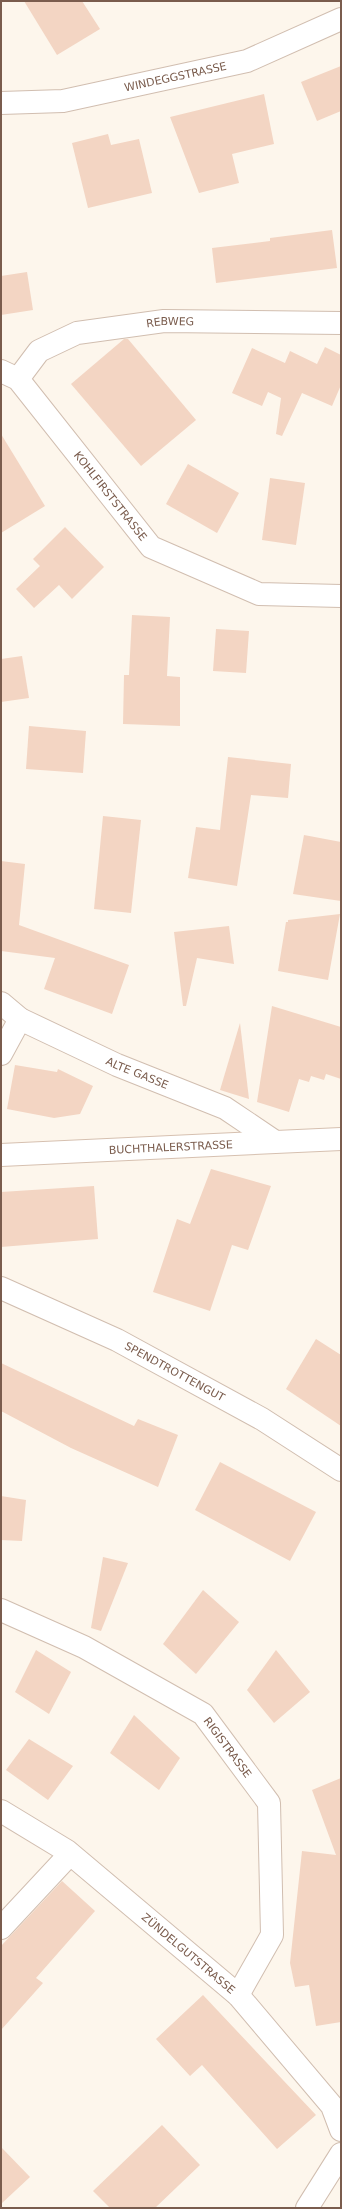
<svg xmlns="http://www.w3.org/2000/svg" width="342" height="2209" font-family="'DejaVu Sans',sans-serif">
  <rect width="100%" height="100%" fill="#fdf6ec"/>
  <!-- building -->
  <g fill="#f3d5c3">
    <polygon points="24,1 82,1 100,29 57,55"/>
    <polygon points="341,66 341,111 317,121 301,82"/>
    <polygon points="264,94 274,144 232,154 239,183 199,193 170,117"/>
    <polygon points="108,134 111,145 139,139 152,193 88,208 72,143"/>
    <polygon points="332,230 337,268 216,283 212,248 270,241 270,238"/>
    <polygon points="27,272 33,310 1,315 1,276"/>
    <polygon points="124,339 128,339 196,420 141,466 71,384"/>
    <polygon points="325,347 341,355 341,385 332,406 302,393 282,436 276,434 281,398 268,392 262,406 232,393 252,348 285,363 290,351 317,364"/>
    <polygon points="1,434 45,506 1,533"/>
    <polygon points="188,464 239,493 217,533 166,504"/>
    <polygon points="270,478 305,483 296,545 262,540"/>
    <polygon points="65,527 104,567 72,599 59,585 34,608 16,589 40,566 33,559"/>
    <polygon points="132,615 170,617 167,676 180,677 180,726 123,724 124,675 129,675"/>
    <polygon points="216,629 249,631 246,673 213,671"/>
    <polygon points="22,656 29,698 1,702 1,659"/>
    <polygon points="29,726 86,731 83,773 26,769"/>
    <polygon points="228,757 291,764 288,798 251,795 237,886 188,878 196,827 220,830"/>
    <polygon points="103,816 141,820 131,913 94,909"/>
    <polygon points="304,835 341,842 341,901 293,894"/>
    <polygon points="1,861 25,864 19,925 129,965 112,1014 44,989 55,958 1,951"/>
    <polygon points="340,914 328,980 278,971 286,922 288,922 288,920"/>
    <polygon points="229,926 234,964 197,958 186,1006 183,1006 174,932"/>
    <polygon points="272,1006 341,1027 341,1079 326,1074 324,1080 311,1076 309,1082 299,1079 289,1112 257,1102"/>
    <polygon points="240,1023 249,1099 220,1090"/>
    <polygon points="15,1065 57,1072 58,1069 93,1086 80,1114 54,1118 7,1109"/>
    <polygon points="211,1169 271,1186 248,1250 232,1245 210,1311 153,1292 177,1219 190,1224"/>
    <polygon points="94,1186 98,1239 1,1247 1,1192"/>
    <polygon points="316,1339 341,1355 341,1426 286,1389"/>
    <polygon points="1,1363 134,1426 138,1419 178,1435 158,1487 71,1448 1,1411"/>
    <polygon points="220,1462 316,1512 290,1561 195,1510"/>
    <polygon points="1,1496 26,1500 22,1541 1,1540"/>
    <polygon points="103,1557 128,1563 101,1631 91,1628"/>
    <polygon points="203,1590 239,1622 196,1674 163,1644"/>
    <polygon points="36,1650 71,1672 49,1714 15,1692"/>
    <polygon points="276,1650 310,1692 274,1723 247,1690"/>
    <polygon points="134,1715 180,1758 159,1790 110,1753"/>
    <polygon points="29,1739 73,1766 48,1800 6,1770"/>
    <polygon points="341,1778 341,2022 316,2026 309,1985 295,1987 290,1963 302,1851 336,1855 312,1790"/>
    <polygon points="62,1881 95,1911 36,1978 43,1983 1,2030 1,1946"/>
    <polygon points="203,1995 316,2115 277,2149 202,2065 190,2076 156,2039"/>
    <polygon points="162,2125 200,2165 155,2208 110,2208 93,2191"/>
    <polygon points="1,2147 30,2177 1,2204"/>
  </g>
  <g fill="none" stroke-linecap="round" stroke-linejoin="round">
    <!-- street casing -->
    <g stroke="#d1beb0" stroke-width="24">
      <g id="street">
        <path id="s1" d="M1,103L63,101L247,61L341,19"/>
        <path id="s2" d="M1,371L18,379L151,547L259,594L341,596"/>
        <path id="s3" d="M18,379L39,351L77,333L164,321L341,323"/>
        <path id="s4" d="M1,1003L20,1019L117,1065L225,1108L274,1141"/>
        <polyline points="1,1054 20,1019"/>
        <path id="s5" d="M1,1288L117,1340L262,1419L341,1470"/>
        <path id="s6" d="M1,1610L84,1647L203,1714L269,1803L272,1935L238,1995"/>
        <path id="s7" d="M1,1811L67,1851L238,1995L332,2106L341,2130"/>
        <polyline points="1,1928 70,1854"/>
        <polyline points="307,2208 341,2154"/>
      </g>
    </g>
    <!-- secondary casing -->
    <g stroke="#d6c0b0" stroke-width="24">
      <g id="secondary">
        <path id="s8" d="M1,1155L341,1139"/>
      </g>
    </g>
    <!-- street -->
    <use href="#street" stroke="#fff" stroke-width="22"/>
    <!-- secondary -->
    <use href="#secondary" stroke="#fff" stroke-width="22"/>
  </g>
  <g text-anchor="middle" stroke-width="3.5" stroke-linejoin="round" paint-order="stroke">
    <!-- street labels -->
    <g font-size="11" fill="#7a5c4d" stroke="#fffaf3">
      <text dy="4" stroke="none"><textPath href="#s1" startOffset="177">WINDEGGSTRASSE</textPath></text>
      <text dy="4" stroke="none"><textPath href="#s3" startOffset="171">REBWEG</textPath></text>
      <text dy="4" stroke="none"><textPath href="#s2" startOffset="168">KOHLFIRSTSTRASSE</textPath></text>
      <text dy="4" stroke="none"><textPath href="#s4" startOffset="154">ALTE GASSE</textPath></text>
      <text dy="4" stroke="none"><textPath href="#s8" startOffset="170">BUCHTHALERSTRASSE</textPath></text>
      <text dy="4" stroke="none"><textPath href="#s5" startOffset="193">SPENDTROTTENGUT</textPath></text>
      <text dy="4" stroke="none"><textPath href="#s6" startOffset="269">RIGISTRASSE</textPath></text>
      <text dy="4" stroke="none"><textPath href="#s7" startOffset="236">ZÜNDELGUTSTRASSE</textPath></text>
    </g>
  </g>
  <!-- border -->
  <rect width="342" height="2209" fill="none" stroke="#7a5c4d" stroke-width="4"/>
</svg>
